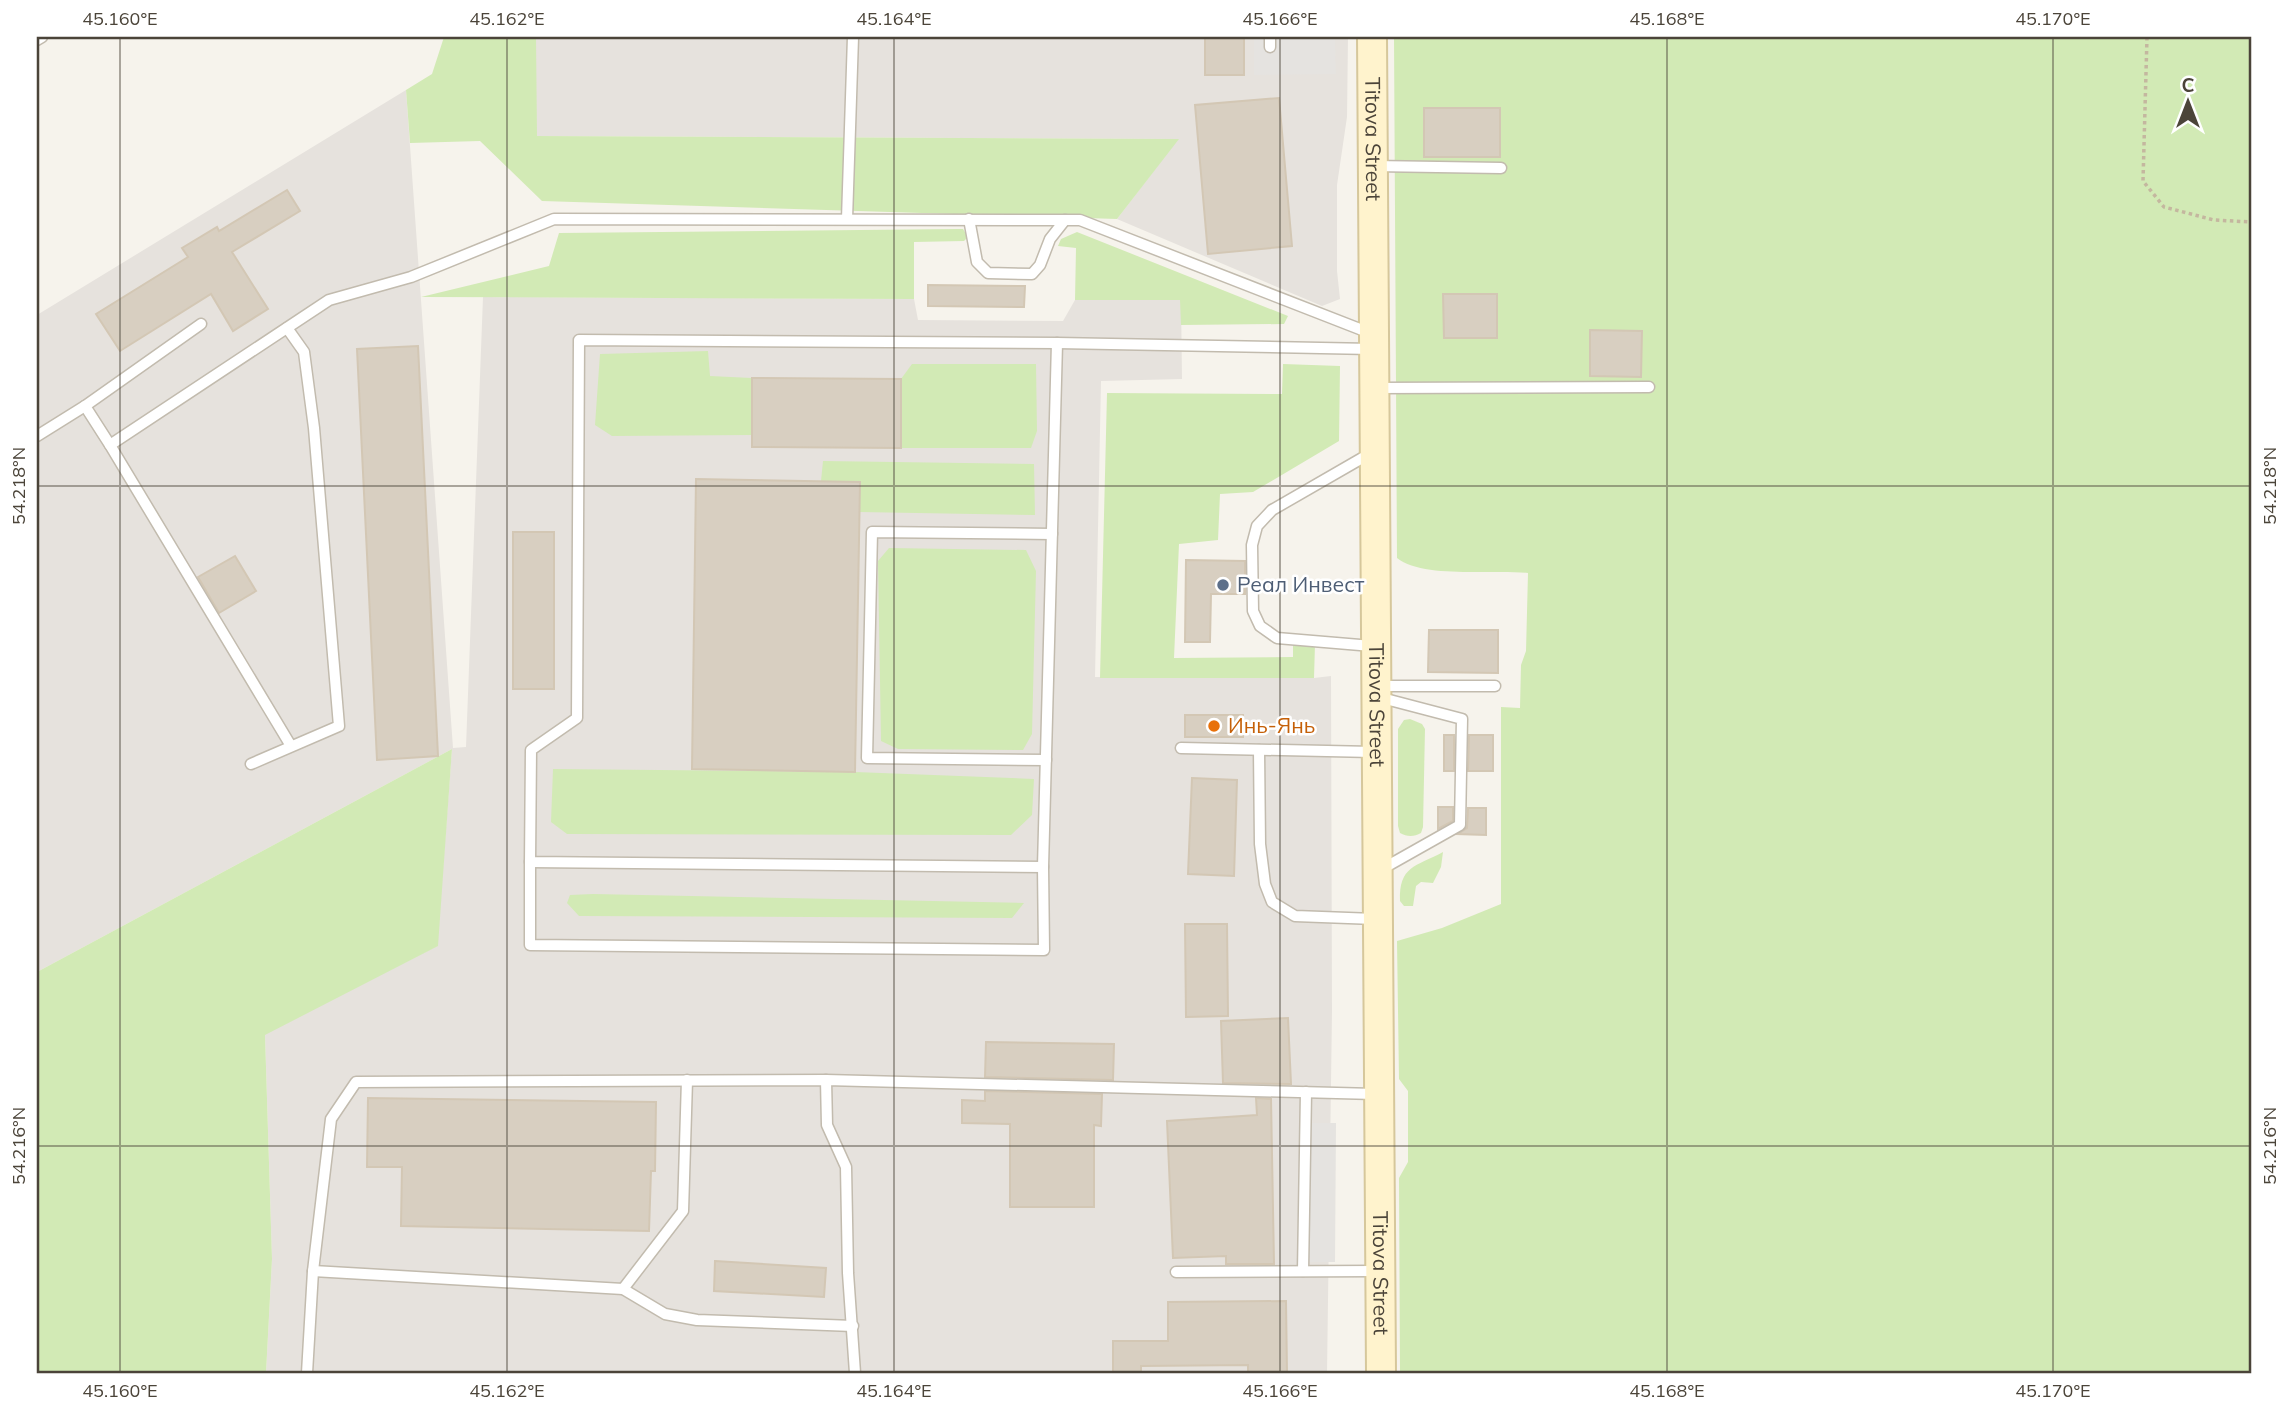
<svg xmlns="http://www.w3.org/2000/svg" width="2289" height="1410" font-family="Mulish,sans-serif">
  <rect width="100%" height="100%" fill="#f6f3ec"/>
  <!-- industrial -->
  <g fill="#e6e2dd">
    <polygon points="536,37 1348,37 1347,117 1337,185 1337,271 1340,299 1322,306 1117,219 1178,139 536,136"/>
    <polygon points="406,90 453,748 466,747 483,297 914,299 918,320 1063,321 1075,300 1181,300 1182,379 1101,381 1095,677 1314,678 1331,676 1332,1011 1327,1373 266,1373 272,1259 265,1034 437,946 452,749 37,972 37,315"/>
  </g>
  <!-- green -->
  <g fill="#d2eab5">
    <polygon points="444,37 536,37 537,136 1179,139 1117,219 542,201 480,141 410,143 406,90 432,74"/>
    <path d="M1394,37H2252V1373H1400L1399,1178L1408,1162V1091L1399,1079L1397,941L1442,928L1501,904V707L1520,708L1521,665L1526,651L1528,573C1494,569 1423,579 1397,558Z"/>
    <polygon points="958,229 963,229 968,237 964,241 914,242 914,299 421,297 549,266 559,233"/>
    <polygon points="1077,232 1288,316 1284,324 1181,325 1180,300 1075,300 1076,248 1058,246 1061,239"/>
    <polygon points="708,351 710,376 752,378 752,435 612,436 595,425 600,354"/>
    <polygon points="912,364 1036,364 1037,431 1031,448 901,448 901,379"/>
    <polygon points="1283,364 1340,366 1339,441 1253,492 1220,494 1218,540 1179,544 1174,658 1293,657 1293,644 1315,644 1314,678 1100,678 1107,393 1282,394"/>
    <polygon points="823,461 1034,464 1035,515 859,512 859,482 821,481"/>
    <polygon points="889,548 1026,550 1036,571 1032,734 1023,750 898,749 881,741 878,561"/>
    <path d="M1410,719L1422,724L1425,729L1423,827L1421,833C1414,837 1407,837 1400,833L1398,826V729L1404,720Z"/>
    <polygon points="452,749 438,946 265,1035 272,1259 266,1373 37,1373 37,972"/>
    <polygon points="553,769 855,772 1034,779 1032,815 1011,835 567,834 551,822"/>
    <path d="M1443,852L1441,867L1433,883L1421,882L1416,886L1413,906H1404L1400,901C1399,866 1415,867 1443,852Z"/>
    <polygon points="593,894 1024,903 1012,918 579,916 567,903 570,895"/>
  </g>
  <!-- parking -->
  <g fill="#e5e3e0">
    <polygon points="1254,37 1335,37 1336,74 1254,75"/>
    <polygon points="1309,1123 1336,1123 1335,1262 1307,1262"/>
  </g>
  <!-- building -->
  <g fill="#d8cfc1" stroke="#d3c7b4" stroke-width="2">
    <rect x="1205" y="37" width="39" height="38"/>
    <polygon points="1279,98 1292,246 1208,254 1195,105"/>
    <rect x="1424" y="108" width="76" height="49"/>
    <polygon points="287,190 300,211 232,252 268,309 233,331 211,294 120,351 96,314 188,257 182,248 217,227 219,231"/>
    <polygon points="928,285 1025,286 1024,307 928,306"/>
    <polygon points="1443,294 1497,294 1497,338 1444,338"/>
    <polygon points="1590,330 1642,331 1641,377 1590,376"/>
    <polygon points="418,346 438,756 377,760 357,349"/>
    <polygon points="752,378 901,379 901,448 752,447"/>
    <polygon points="696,479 860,482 855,772 692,769"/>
    <rect x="513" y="532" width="41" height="157"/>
    <polygon points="235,556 256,591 219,613 198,577"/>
    <polygon points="1186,560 1245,561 1245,594 1211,594 1210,642 1185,642"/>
    <polygon points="1429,630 1498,630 1498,673 1428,672"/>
    <rect x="1185" y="715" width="58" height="22"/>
    <rect x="1444" y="735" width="10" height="36"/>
    <polygon points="1469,735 1493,735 1493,771 1468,771"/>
    <polygon points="1192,778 1237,780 1234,876 1188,874"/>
    <polygon points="1438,807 1453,807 1453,821 1438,829"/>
    <polygon points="1468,808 1486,808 1486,835 1458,834 1467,828"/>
    <polygon points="1185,924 1227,924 1228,1016 1186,1017"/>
    <polygon points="1288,1018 1291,1084 1223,1083 1221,1021"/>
    <polygon points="986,1042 1114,1044 1113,1080 985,1077"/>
    <polygon points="985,1091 1102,1094 1101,1126 1094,1125 1094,1207 1010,1207 1010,1124 962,1123 962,1100 985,1101"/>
    <polygon points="368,1098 656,1102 655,1171 651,1171 649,1231 401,1226 402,1167 367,1167"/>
    <polygon points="1256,1098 1271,1099 1274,1264 1226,1264 1226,1256 1173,1258 1167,1121 1257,1115"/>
    <polygon points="715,1261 826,1268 824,1297 714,1291"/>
    <polygon points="1286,1301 1287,1373 1248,1373 1248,1365 1141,1366 1141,1373 1113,1373 1113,1341 1168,1341 1168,1302"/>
  </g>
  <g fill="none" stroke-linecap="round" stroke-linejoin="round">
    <!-- service casing -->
    <g stroke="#c2bbae" stroke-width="13">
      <g id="service">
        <polyline points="37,40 42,37"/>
        <polyline points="1270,47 1270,37"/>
        <polyline points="1374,166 1501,168"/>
        <polyline points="847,219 853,37"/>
        <polyline points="969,219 977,262 988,273 1032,274 1040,265 1050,239 1065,220"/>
        <polyline points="1375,388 1649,387"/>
        <polyline points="85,406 110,445 291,746"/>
        <polyline points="37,436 85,406 201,324"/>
        <polyline points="110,445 329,300 411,277 554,219 1080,220 1370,333"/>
        <polyline points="1371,453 1272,510 1257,526 1252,545 1253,611 1260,626 1277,638 1372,646"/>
        <polyline points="1377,686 1495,686"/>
        <polyline points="1378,697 1462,719 1460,825 1382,869"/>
        <polyline points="1181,748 1373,752"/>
        <polyline points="1259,750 1260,844 1265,884 1272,902 1295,916 1375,919"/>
        <polyline points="1046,760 867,758 872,532 1052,534"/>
        <polyline points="251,764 339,726 314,428 304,352 287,328"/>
        <polyline points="530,862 530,945 1044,950 1043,867 1057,343"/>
        <polyline points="1043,867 530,862 531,750 577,718 579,340 1057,343 1372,349"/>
        <polyline points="826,1080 827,1125 846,1167 848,1273 855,1373"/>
        <polyline points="313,1271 623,1289 665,1314 697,1320 853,1326"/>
        <polyline points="1303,1271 1306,1092"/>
        <polyline points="1176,1272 1376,1271"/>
        <polyline points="623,1289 683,1211 687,1080"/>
        <polyline points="307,1373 313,1271 331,1119 356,1082 826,1080 1375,1094"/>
      </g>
    </g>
    <!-- secondary casing -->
    <g stroke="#d6c79b" stroke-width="32">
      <g id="secondary">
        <path id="s1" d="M1372,37L1381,1373"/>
      </g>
    </g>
    <!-- path -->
    <polyline stroke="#c4b79f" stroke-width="3.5" stroke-dasharray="3.5 3.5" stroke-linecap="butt" points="2147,37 2143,181 2164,207 2214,220 2252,222"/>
    <!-- service -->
    <use href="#service" stroke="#fff" stroke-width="10"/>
    <!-- secondary -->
    <use href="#secondary" stroke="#fff3cd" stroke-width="28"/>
  </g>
  <!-- ticks -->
  <path fill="none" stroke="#4b4439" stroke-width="2" stroke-opacity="0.45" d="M120,37V1373M507,37V1373M894,37V1373M1280,37V1373M1667,37V1373M2053,37V1373M37,486H2252M37,1146H2252"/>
  <!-- markers -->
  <circle fill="#5c6f8a" stroke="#fff" stroke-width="2.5" cx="1223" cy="585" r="7"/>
  <circle fill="#e8710a" stroke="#fff" stroke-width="2.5" cx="1214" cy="726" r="7"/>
  <g text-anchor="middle" stroke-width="5" stroke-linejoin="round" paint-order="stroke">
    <!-- street labels -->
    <g font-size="21" fill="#4b4439" stroke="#fff">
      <text dy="7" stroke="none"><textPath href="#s1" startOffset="102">Titova Street</textPath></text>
      <text dy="7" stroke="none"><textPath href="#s1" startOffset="668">Titova Street</textPath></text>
      <text dy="7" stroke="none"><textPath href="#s1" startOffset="1236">Titova Street</textPath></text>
    </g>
    <!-- service labels -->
    <g font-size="21" fill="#4e5e75" stroke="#fff" text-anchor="start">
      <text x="1237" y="592">Реал Инвест</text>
    </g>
    <!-- food labels -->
    <g font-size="21" fill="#c56008" stroke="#fff" text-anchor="start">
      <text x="1228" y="733">Инь-Янь</text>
    </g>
  </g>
  <!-- border -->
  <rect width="2289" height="1410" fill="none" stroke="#ffffff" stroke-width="77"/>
  <!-- north arrow -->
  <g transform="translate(2188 102)" stroke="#ffffff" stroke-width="5" paint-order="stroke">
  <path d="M0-5L12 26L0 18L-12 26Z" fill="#4b4439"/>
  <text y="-10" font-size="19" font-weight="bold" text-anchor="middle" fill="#4b4439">С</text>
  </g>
  <rect x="38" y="38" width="2212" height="1334" fill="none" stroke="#4b4439" stroke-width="2.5"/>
  <g font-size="18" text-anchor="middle" fill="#4b4439">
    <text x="120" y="25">45.160°E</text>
    <text x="507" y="25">45.162°E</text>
    <text x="894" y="25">45.164°E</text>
    <text x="1280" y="25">45.166°E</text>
    <text x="1667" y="25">45.168°E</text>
    <text x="2053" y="25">45.170°E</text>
    <text transform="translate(19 486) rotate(-90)" y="6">54.218°N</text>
    <text transform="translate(2270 486) rotate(-90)" y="6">54.218°N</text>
    <text transform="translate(19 1146) rotate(-90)" y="6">54.216°N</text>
    <text transform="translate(2270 1146) rotate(-90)" y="6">54.216°N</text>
    <text x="120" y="1397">45.160°E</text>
    <text x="507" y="1397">45.162°E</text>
    <text x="894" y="1397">45.164°E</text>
    <text x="1280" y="1397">45.166°E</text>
    <text x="1667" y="1397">45.168°E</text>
    <text x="2053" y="1397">45.170°E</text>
  </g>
</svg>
